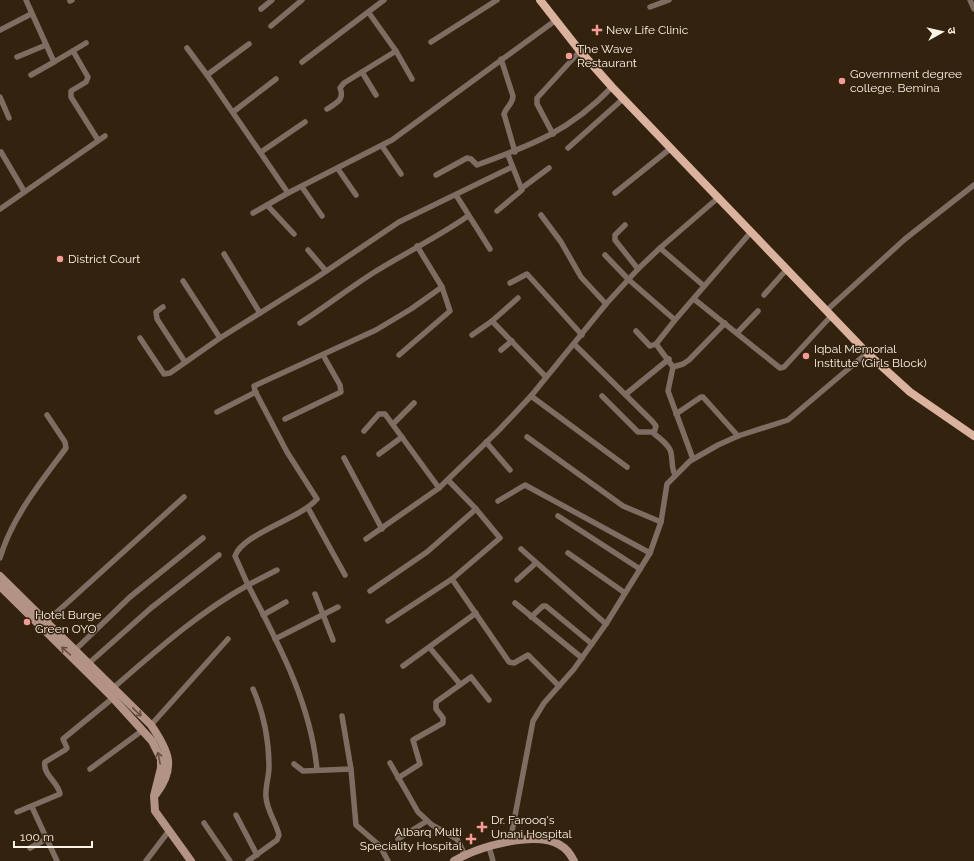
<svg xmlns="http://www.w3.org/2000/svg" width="974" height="861" font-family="Raleway,'Noto Sans Devanagari',sans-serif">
  <rect width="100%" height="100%" fill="#32220e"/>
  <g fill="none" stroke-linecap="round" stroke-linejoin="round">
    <!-- street -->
    <g stroke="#7f6c62" stroke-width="5.5">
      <polyline points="26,0 54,62 86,43"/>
      <polyline points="970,0 974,9"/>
      <polyline points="70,1 72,0"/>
      <polyline points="650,7 669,0"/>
      <polyline points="261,9 272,0"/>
      <polyline points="369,13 396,51 412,79"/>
      <polyline points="271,26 302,0"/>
      <polyline points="0,30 31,14"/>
      <polyline points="431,42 497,0"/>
      <polyline points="187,48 207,75 249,44"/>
      <polyline points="73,51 88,77 86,82 71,91 71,97 98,140"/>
      <polyline points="17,57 46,45"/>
      <path d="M501,59L513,96C513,104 506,107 504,114L515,152"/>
      <polyline points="302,62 384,0"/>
      <polyline points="362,72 376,95"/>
      <polyline points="31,75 54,62"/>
      <polyline points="207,75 288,193"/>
      <polyline points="0,97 9,118"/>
      <path d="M327,109C336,103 345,100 340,88L344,83L396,51"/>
      <polyline points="233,112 276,79"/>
      <polyline points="553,134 537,104 537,98 580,51"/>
      <polyline points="382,146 401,174"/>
      <polyline points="568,148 624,98"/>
      <polyline points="1,152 24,191"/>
      <polyline points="261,152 305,122"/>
      <polyline points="338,169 356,195"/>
      <path d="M436,175L467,158L471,159L477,165C532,145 570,131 612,87"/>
      <polyline points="302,187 322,216"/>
      <polyline points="522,188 549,168"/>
      <polyline points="615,193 671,148"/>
      <polyline points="456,195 490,249"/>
      <polyline points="267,205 294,234"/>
      <polyline points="0,209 105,136"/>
      <polyline points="497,211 522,190 508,155"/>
      <polyline points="253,213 288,193 392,140 556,20"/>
      <polyline points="541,215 561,242 581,277 606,304"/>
      <polyline points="625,225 615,235 615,240 638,269"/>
      <polyline points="660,248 704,286"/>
      <polyline points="308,250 326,271"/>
      <polyline points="224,254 260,313"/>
      <polyline points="605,255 629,280 675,320"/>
      <polyline points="183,281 220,338"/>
      <polyline points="510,283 527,274 582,335"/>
      <polyline points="764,295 787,269"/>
      <polyline points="694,299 780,368 784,367 832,315"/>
      <polyline points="163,307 156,312 157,319 185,362"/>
      <polyline points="827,310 905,239 974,185"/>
      <polyline points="492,321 518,298"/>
      <path d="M300,323C325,307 348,289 373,273C405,253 438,237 468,216"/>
      <polyline points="636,331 650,346 656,344 675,320 751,232"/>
      <polyline points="737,333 758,311"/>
      <polyline points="472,335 492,321 546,377"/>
      <polyline points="140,338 164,374 170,373 220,338 316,278 399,222 512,167"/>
      <polyline points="574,344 652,421 656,426 654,433"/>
      <polyline points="656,344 673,367 668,391 693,459"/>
      <polyline points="501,350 512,341"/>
      <polyline points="399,355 450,311 442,287 417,246"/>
      <polyline points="673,367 683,364 689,360 725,323"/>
      <polyline points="626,394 669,359"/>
      <polyline points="531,396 627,467"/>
      <path d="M602,396L638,432H652C658,437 670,445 671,453C673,461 671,467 675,475"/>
      <polyline points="217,412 256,392"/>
      <polyline points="676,414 701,397 703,397 738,436"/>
      <polyline points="285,419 341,392 340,385 323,355"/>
      <polyline points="393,424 414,403"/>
      <polyline points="364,431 379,414 385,414 439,488"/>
      <polyline points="527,437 623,506 661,522"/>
      <polyline points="486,442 510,470"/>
      <polyline points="379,454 402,437"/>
      <polyline points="344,458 382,529"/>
      <polyline points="498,501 525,485 650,553"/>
      <polyline points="308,508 345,575"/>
      <polyline points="558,516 640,569"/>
      <polyline points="366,539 439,488 499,430 531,396 606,304 638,269 660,248 719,197"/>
      <polyline points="521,549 606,624"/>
      <polyline points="568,553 625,593"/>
      <path d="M0,558C12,517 41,482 66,448L65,442L47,415"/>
      <path d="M277,570L248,585L235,556C242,534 300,519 317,499L287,452L255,391L254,386L376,330L411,309L442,287"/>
      <polyline points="452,579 509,662 514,663 528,655 559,686"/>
      <polyline points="517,580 536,563"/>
      <polyline points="370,591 427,552 476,509"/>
      <polyline points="315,594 333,640"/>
      <polyline points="515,603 582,658"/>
      <polyline points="263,615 286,602"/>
      <polyline points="531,617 543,606 546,606 592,644"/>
      <polyline points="388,621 452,579 500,538 476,509 448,480"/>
      <polyline points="46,622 184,497"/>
      <polyline points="275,639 338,607"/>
      <polyline points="430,648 460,684"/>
      <polyline points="75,650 130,597 203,538"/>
      <polyline points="88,664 151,608 219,555"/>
      <polyline points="403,666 476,613"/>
      <path d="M113,688C156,651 198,613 248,585C278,643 311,703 317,770"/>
      <polyline points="342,716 351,769 356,825 380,846 388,861"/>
      <polyline points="151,725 228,639"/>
      <polyline points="390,763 418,812 432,825 457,839 465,855"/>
      <polyline points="294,764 303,771 351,769"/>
      <polyline points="90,769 143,730"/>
      <polyline points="398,778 420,764 413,740 443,723 443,718 436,709 436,702 471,677 489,700"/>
      <polyline points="32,807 57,861"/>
      <path d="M17,812L60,794C59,783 42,774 45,762L65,750L67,748L63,739L113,698"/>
      <polyline points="236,815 257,855"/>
      <polyline points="204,823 230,861"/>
      <polyline points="398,839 427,821"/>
      <polyline points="510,842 533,721 544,703 574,669 606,624 650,553 661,522 667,484 690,461 718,445 738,436 788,420 867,353"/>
      <polyline points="489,847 493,861"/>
      <polyline points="30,848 46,839"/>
      <polyline points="146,861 168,832"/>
      <path d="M248,861L277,840L279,835C276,822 267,811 266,797C265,787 269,777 269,767C269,739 264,714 253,689"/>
    </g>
    <!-- secondary -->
    <g stroke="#b29384" stroke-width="8">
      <path d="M0,576L151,725C168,750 177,767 156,794"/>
      <polyline points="0,586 113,698 152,741 161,759 161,768 154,796 155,811 191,861"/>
      <path d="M454,861C477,847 535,830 560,845C567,849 571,855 574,861"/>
    </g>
    <!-- primary -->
    <polyline stroke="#dab29e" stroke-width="8" points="540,0 580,51 612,87 867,353 910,392 974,436"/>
  </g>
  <!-- one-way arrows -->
  <defs><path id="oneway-shaft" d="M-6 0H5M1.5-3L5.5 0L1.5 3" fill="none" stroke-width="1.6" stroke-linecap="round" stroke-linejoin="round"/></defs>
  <g stroke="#654f3d">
    <use href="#oneway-shaft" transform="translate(66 651) rotate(-138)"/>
    <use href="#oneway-shaft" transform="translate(137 712) rotate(44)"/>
    <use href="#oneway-shaft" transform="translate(159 758) rotate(-101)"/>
  </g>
  <!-- markers -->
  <g fill="#f59c96" stroke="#32220e" stroke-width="1.5">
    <path d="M595 24h4v4h4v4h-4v4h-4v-4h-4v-4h4z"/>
    <circle cx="569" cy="56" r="4"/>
    <circle cx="842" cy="81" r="4"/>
    <circle cx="60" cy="259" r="4"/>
    <circle cx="806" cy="356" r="4"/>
    <circle cx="27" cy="622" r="4"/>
    <path d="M480 821h4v4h4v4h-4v4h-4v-4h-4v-4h4z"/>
    <path d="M469 833h4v4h4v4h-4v4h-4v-4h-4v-4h4z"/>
  </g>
  <g text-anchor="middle" stroke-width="3" stroke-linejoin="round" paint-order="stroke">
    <!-- poi labels -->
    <g font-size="12" fill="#fdf2e6" stroke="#32220e" text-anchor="start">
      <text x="606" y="34">New Life Clinic</text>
      <text x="577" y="53">The Wave<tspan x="577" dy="14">Restaurant</tspan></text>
      <text x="850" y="78">Government degree<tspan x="850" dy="14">college, Bemina</tspan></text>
      <text x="68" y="263">District Court</text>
      <text x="814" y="353">Iqbal Memorial<tspan x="814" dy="14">Institute (Girls Block)</tspan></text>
      <text x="35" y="619">Hotel Burge<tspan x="35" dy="14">Green OYO</tspan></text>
      <text x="491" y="824">Dr. Farooq's<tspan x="491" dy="14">Unani Hospital</tspan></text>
      <text x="462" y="836" text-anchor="end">Albarq Multi<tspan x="462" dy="14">Speciality Hospital</tspan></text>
    </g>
  </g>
  <!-- north arrow -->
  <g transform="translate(942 32) rotate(82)" stroke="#32220e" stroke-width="3" paint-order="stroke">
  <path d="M0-3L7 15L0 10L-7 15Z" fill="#fdf2e6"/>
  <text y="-6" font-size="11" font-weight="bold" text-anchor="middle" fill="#fdf2e6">उ</text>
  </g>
  <!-- scale -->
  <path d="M14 841v6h78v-6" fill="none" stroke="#fdf2e6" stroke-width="2"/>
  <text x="20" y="841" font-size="12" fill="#fdf2e6" stroke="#32220e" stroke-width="3" paint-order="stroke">100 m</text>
</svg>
